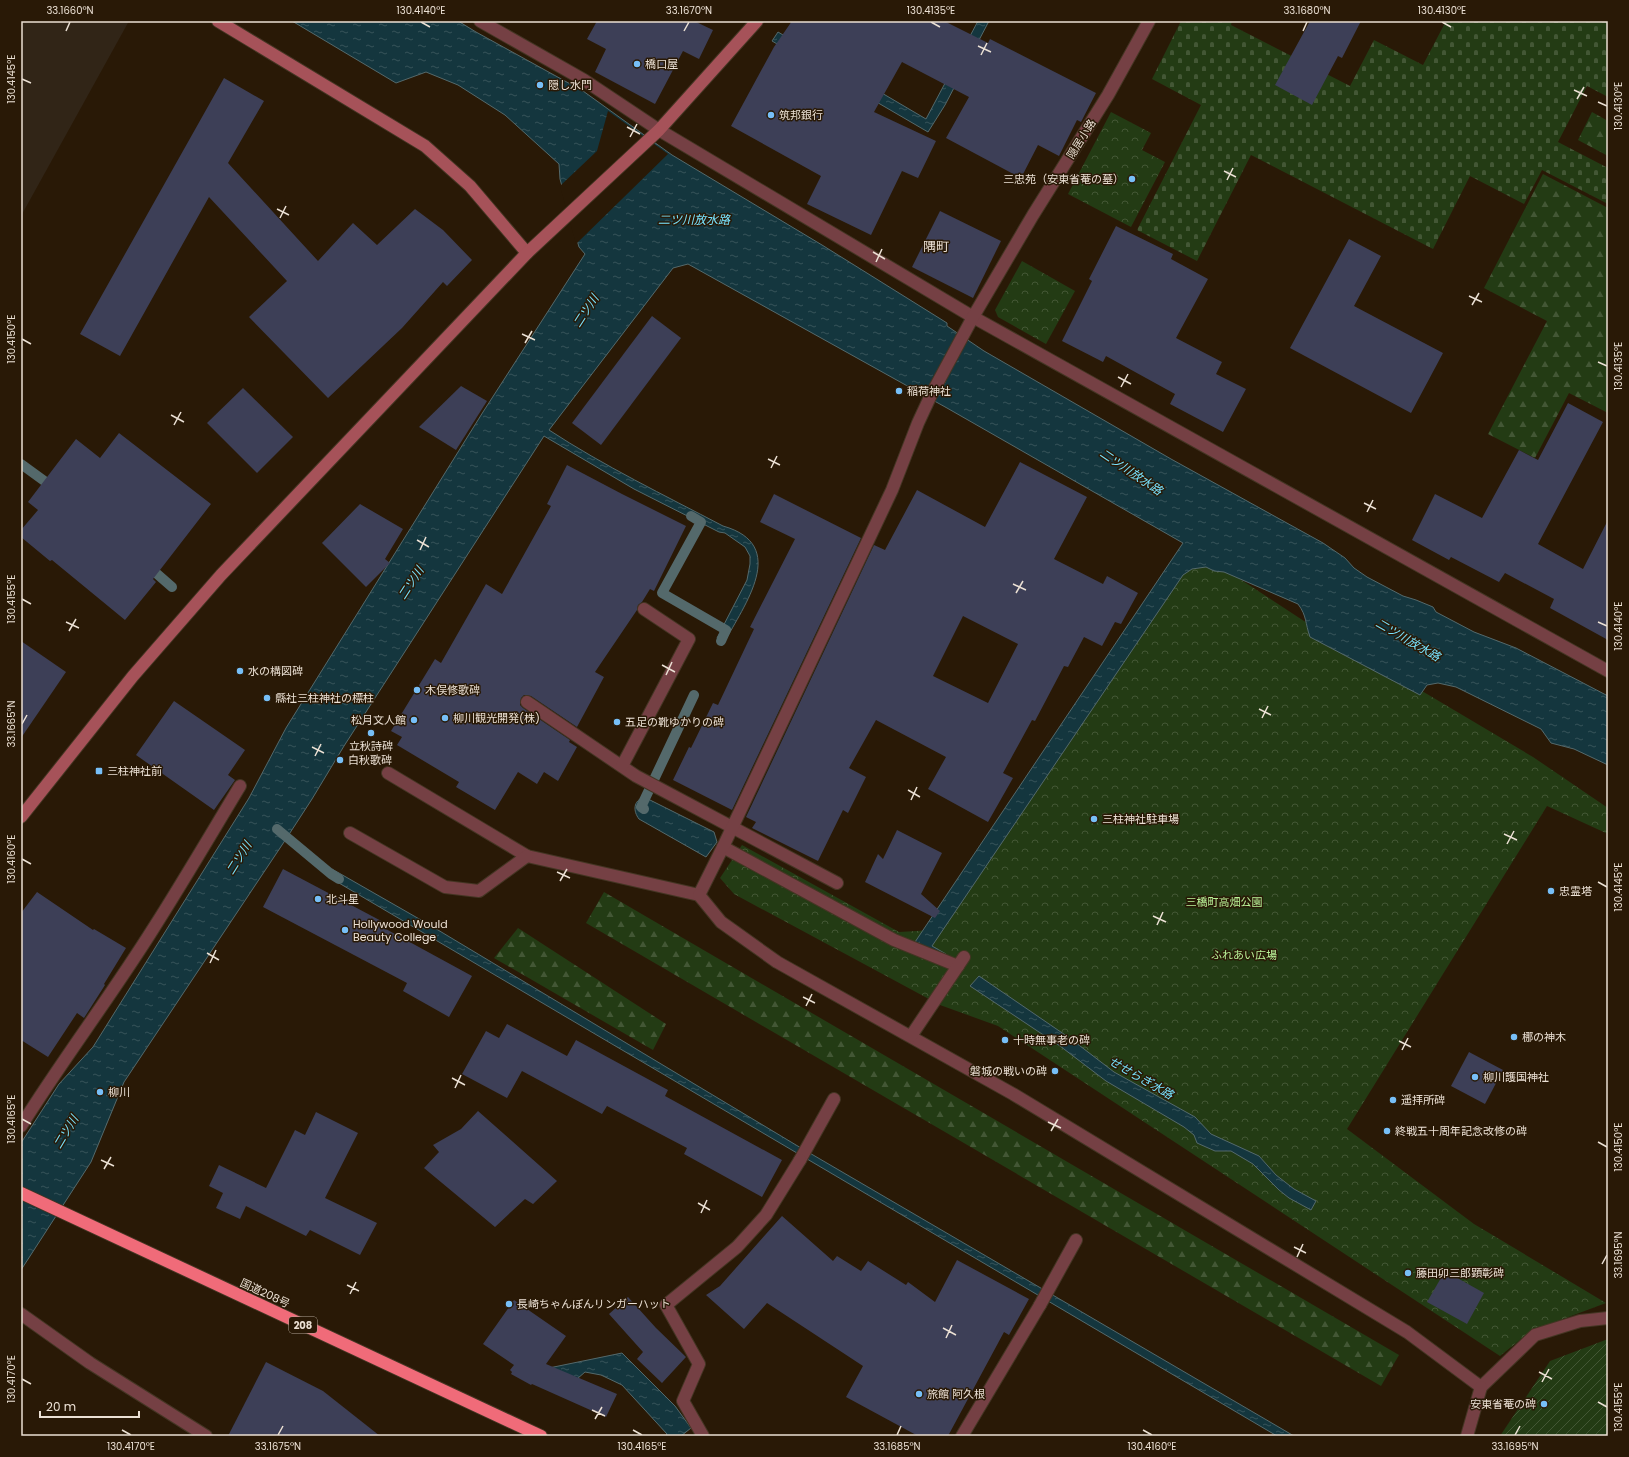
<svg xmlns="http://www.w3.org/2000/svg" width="1629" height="1457" font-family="Poppins,'Noto Sans JP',sans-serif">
  <defs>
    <pattern id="forest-firs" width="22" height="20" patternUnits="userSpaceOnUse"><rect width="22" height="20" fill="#233b14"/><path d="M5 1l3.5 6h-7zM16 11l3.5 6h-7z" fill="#435735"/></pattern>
    <pattern id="cemetery-stones" width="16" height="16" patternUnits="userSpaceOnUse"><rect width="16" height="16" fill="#233b14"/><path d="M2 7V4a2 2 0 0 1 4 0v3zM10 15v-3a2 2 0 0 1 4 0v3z" fill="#435735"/></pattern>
    <pattern id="park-crowns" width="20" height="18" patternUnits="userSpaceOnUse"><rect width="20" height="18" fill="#233b14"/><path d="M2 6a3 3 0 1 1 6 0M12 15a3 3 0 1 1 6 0" fill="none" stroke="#435735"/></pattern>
    <pattern id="garden-furrows" width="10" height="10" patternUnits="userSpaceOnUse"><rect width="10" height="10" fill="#233b14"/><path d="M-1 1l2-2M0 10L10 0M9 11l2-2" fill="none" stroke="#435735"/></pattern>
    <pattern id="water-ripples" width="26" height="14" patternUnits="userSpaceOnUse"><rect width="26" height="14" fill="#14363e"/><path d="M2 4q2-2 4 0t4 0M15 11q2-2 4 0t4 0" fill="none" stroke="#365359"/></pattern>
  </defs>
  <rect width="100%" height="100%" fill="#291906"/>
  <!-- commercial -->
  <polygon fill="#312517" points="21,21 129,21 21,216"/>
  <!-- forest -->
  <g fill="url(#forest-firs)">
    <polygon points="1592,112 1608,121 1608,156 1578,140"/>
    <polygon points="1543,174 1608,208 1608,413 1569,393 1535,458 1488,434 1547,321 1484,288"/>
    <polygon points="604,892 1399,1355 1381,1386 586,923"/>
    <polygon points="518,928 666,1024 653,1050 494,958"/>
  </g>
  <!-- cemetery -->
  <polygon fill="url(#cemetery-stones)" points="1181,21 1232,21 1231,25 1350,86 1374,40 1423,65 1446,21 1608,21 1608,97 1587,86 1558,142 1608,168 1608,204 1542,170 1524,204 1470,176 1433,249 1251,155 1197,261 1137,230 1201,105 1152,79"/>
  <!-- park -->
  <g fill="url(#park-crowns)">
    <polygon points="1111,112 1151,133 1142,150 1165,162 1131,227 1068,194"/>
    <polygon points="1022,261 1075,291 1046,344 998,317 995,310"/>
    <polygon points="1197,551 1304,621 1533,757 1608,808 1608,834 1547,806 1347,1129 1474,1224 1606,1303 1531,1331 1500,1356 998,1026 940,1005 734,894 720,878 742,845 899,932 933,930"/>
  </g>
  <!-- garden -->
  <polygon fill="url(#garden-furrows)" points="1608,1339 1608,1436 1500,1436 1550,1361"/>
  <!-- water -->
  <g fill="url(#water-ripples)" stroke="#54696b">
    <path d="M292,21H458L476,32L583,91L672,155L822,245L947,323V326L984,351L1171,459L1323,543L1345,558L1354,568L1367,577L1403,596L1416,600L1433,607L1436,612L1474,632L1516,648L1608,696V765L1574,749L1551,743L1541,729L1456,687L1438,683L1427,685L1420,695L1310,637C1305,623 1307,616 1298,604L1224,572L1214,571L1206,567L1192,569L1183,575L932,946L946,954L938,964L911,948L1183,543L947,408L688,264L673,268L549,430C604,466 664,495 723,526C790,545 744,605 724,643L717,638L747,580L750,564V556L745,547L725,533L719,532L634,489L544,436L344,746L312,799L286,839L124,1082L91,1162L21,1270V1143L59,1084L93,1047L249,798L286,728L483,412L585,254L579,247L560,179L559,164L505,115L458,85L426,72L396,83Z"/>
    <polygon points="978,21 989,21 945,105 928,132 772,41 778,32 926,119"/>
    <path d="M644,797L714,832L717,842L706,857L639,819C633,811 633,801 644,797Z"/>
    <polygon points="332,869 428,924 796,1145 1294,1436 1277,1436 327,876"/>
    <polygon points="979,976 1071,1039 1114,1072 1195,1117 1211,1134 1259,1156 1276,1175 1294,1189 1316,1201 1311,1210 1289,1198 1279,1190 1253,1164 1231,1151 1215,1151 1197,1143 1194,1135 1184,1127 1106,1081 1060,1046 970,986"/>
    <polygon points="622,1353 675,1406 691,1428 681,1436 666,1436 667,1434 622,1385 601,1375 585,1372 562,1392 544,1369"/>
  </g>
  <!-- pier -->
  <polygon fill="#291906" points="608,111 668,154 576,244 560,186 597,151"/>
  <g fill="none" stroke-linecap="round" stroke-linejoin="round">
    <!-- stream -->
    <g stroke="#54696b" stroke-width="10">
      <polyline points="21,464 54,488"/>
      <polyline points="691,516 701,522 662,593 726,630 721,641"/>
      <polyline points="148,566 172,587"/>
      <polyline points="644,809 641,807 694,695"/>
      <polyline points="277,829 331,874 339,879"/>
    </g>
  </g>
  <!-- building -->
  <g fill="#3d3f57" fill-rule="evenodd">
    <polygon points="597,21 694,21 713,30 699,59 683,51 655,104 595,72 606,49 587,39"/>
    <polygon points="792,21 944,21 988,43 990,39 1096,93 1081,122 1077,120 1059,156 1038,145 1021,178 946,138 969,97 902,62 874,112 936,141 918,178 902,171 871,235 807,204 821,176 731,126 774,47"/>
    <polygon points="1310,21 1361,21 1342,58 1338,56 1312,105 1275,85"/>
    <polygon points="224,78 264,101 228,163 318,261 353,223 377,245 415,209 443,230 472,260 447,286 443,282 402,328 328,398 249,317 287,281 209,197 120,356 80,334"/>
    <polygon points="940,211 1001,241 973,298 912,267"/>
    <polygon points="1116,226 1173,254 1171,259 1208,279 1176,338 1222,362 1216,374 1246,389 1223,432 1170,404 1175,394 1106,356 1103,362 1062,341 1092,281 1089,279"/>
    <polygon points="1349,239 1381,256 1354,306 1443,353 1411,413 1290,348"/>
    <polygon points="652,316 681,338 601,445 572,423"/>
    <polygon points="461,386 487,401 456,450 419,427"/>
    <polygon points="243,388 293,437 257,473 207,423"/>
    <polygon points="1568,403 1603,422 1538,544 1583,569 1608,520 1608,640 1550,608 1554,599 1505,573 1499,582 1451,557 1449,560 1412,540 1435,494 1482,518 1519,450 1538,460"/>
    <polygon points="119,433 211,504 153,579 156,582 125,620 52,560 50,561 21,537 21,530 38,510 28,502 76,439 100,458"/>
    <path d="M1020,462L1087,497L1054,559L1103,584L1107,576L1138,593L1121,624L1115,622L1102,646L1084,637L1068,667L1064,666L1035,721L1032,720L1003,773L1013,778L988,822L928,789L946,757L876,720L849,768L866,777L848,813L843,810L818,861L752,828L756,822L746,817L874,545L885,550L917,490L985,527ZM963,616L1018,644L988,703L933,676Z"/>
    <polygon points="567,465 622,494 686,526 654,591 650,589 642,602 638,605 637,610 595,672 604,677 577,727 531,696 524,695 521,698 520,705 523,708 570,740 569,742 577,747 558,781 544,772 537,784 518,772 495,810 456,787 459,782 397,745 402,737 391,731 435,659 441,663 486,584 502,594 551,506 547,504"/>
    <polygon points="774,494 861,538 732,810 673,780 689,747 691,748 713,703 718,705 754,629 750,627 795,539 760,522"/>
    <polygon points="360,504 403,529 385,559 390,563 366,587 322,543"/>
    <polygon points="21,641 66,672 21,738"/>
    <polygon points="174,701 245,750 228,775 235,780 214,810 136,755"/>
    <polygon points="897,830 942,853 921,894 940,911 935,918 865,882 878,854 883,859"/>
    <polygon points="283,869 387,924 384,928 472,976 449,1017 403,991 407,983 263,907"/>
    <polygon points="37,892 93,930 94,929 126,948 104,984 105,985 84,1018 77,1013 48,1057 21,1040 21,913"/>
    <polygon points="507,1024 567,1056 576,1040 668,1090 665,1096 782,1160 762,1197 684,1154 687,1148 607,1106 602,1114 522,1071 507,1098 462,1074 486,1031 499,1038"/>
    <polygon points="1469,1052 1503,1070 1485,1104 1451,1086"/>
    <polygon points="478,1111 557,1181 533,1204 525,1199 495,1227 424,1168 439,1152 433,1145 461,1129"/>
    <polygon points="316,1112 358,1133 325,1198 377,1223 360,1255 310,1230 306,1236 246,1206 240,1219 216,1208 223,1193 209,1186 219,1165 266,1188 295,1130 305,1135"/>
    <polygon points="782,1216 833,1261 837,1256 861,1271 868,1261 906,1285 908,1282 935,1302 957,1260 1029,1299 1009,1335 1004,1332 948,1436 918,1436 846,1397 863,1366 767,1303 744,1329 706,1295 720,1286"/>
    <polygon points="1445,1271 1484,1293 1467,1324 1427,1302"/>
    <polygon points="628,1297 656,1328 686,1357 662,1383 637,1359 643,1352 609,1314"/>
    <polygon points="514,1300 566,1336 546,1364 617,1394 606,1417 532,1384 531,1385 511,1374 512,1372 510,1370 514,1365 483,1344"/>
    <polygon points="266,1362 323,1391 380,1436 228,1436"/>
  </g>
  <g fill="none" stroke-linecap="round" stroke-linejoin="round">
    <!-- lane casing -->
    <g stroke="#443523" stroke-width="14">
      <g id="lane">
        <polyline points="527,702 636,776 837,883"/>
        <polyline points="622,766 689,639 644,609"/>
        <polyline points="388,773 527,856 699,895 723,847 894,940 958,966"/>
        <polyline points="350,833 445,887 479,891 527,856"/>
        <polyline points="699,895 721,922 777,962 1013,1094 1407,1332 1481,1387 1535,1335 1580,1321 1608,1318"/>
        <polyline points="911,1036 964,957"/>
        <polyline points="800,1160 834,1099"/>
        <polyline points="1040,1305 1076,1240"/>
        <polyline points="1467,1436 1481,1387"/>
      </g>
    </g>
    <!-- street casing -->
    <g stroke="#443523" stroke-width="14">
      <g id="street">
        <polyline points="480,21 584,80 659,130 973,317 1608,671"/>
        <polyline points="723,847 892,490 918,423 931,395 973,317 1033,215 1108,95 1149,21"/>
        <path d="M21,1126C63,1059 111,996 153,929C183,882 211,834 240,786"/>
        <polyline points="21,1314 90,1363 206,1436"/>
        <polyline points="703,1436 683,1401 699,1364 666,1305 737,1247 766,1215 800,1160"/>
        <polyline points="962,1436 1040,1305"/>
      </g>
    </g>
    <!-- secondary casing -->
    <g stroke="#443523" stroke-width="14">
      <g id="secondary">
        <polyline points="218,21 425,146 470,186 527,253"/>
        <polyline points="21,817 133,676 221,575 527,253 659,130 757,21"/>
      </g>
    </g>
    <!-- highway casing -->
    <g stroke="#443523" stroke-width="14">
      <polyline id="highway" points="21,1193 541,1436"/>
    </g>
    <!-- lane -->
    <use href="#lane" stroke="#754044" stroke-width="12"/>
    <!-- street -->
    <use href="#street" stroke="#754044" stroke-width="12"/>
    <!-- secondary -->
    <use href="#secondary" stroke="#a65259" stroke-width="12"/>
    <!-- highway -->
    <use href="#highway" stroke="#f06b79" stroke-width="12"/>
  </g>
  <!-- ticks -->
  <path fill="none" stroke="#ebe0d4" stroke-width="1.5" d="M421,22L430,27M931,22L940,27M1442,22L1451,27M66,31L70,22M684,31L689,22M1303,31L1307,22M978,46L991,52M981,55L987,43M22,79L31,83M1574,90L1587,96M1577,99L1584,87M1598,102L1607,106M627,127L640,134M630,137L637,124M1224,171L1236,177M1227,180L1233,168M277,209L289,215M280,218L286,206M873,252L885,259M876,262L882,249M1469,296L1482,302M1472,305L1479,293M522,334L535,340M22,339L31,344M525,343L532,331M1598,362L1607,366M1118,377L1131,384M1121,387L1128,374M171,415L184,422M174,425L181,412M768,459L780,465M771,468L777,456M1364,503L1376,509M1367,512L1373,500M417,540L429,547M420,550L426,537M1013,584L1026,590M1016,593L1023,581M22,599L31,604M66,622L79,628M1598,622L1607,626M69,631L76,619M662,665L675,672M666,675L672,662M1259,709L1271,715M1262,718L1268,706M22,724L27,715M312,747L324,753M315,756L321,744M908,790L920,797M911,800L917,787M1504,834L1517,840M1507,844L1514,831M22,859L31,864M557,872L570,878M560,881L567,869M1598,882L1607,887M1153,916L1166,922M1157,925L1163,912M207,953L219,960M210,963L216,950M803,997L815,1003M806,1006L812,994M1399,1041L1411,1047M1402,1050L1408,1038M452,1078L465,1085M455,1088L461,1075M22,1119L31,1124M1048,1122L1061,1128M1051,1131L1058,1119M1598,1142L1607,1147M101,1160L114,1166M104,1169L111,1157M698,1203L710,1210M701,1213L707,1200M1294,1247L1306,1253M1297,1257L1303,1244M1602,1264L1607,1255M347,1285L359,1291M350,1294L356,1282M943,1328L956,1335M946,1338L952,1325M1539,1372L1552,1379M22,1379L31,1384M1542,1382L1549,1369M1598,1402L1607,1407M592,1410L605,1416M595,1419L602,1407M122,1430L131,1435M633,1430L642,1435M1143,1430L1152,1435M278,1435L283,1426M897,1435L901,1426M1515,1435L1520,1426"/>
  <!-- markers -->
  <g fill="#77bff7" stroke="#291906" stroke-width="1.5">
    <circle cx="637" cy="64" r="4"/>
    <circle cx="540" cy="85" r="4"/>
    <circle cx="771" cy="115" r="4"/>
    <circle cx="1132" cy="179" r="4"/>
    <circle cx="899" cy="391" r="4"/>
    <circle cx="240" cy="671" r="4"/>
    <circle cx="417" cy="690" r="4"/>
    <circle cx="267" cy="698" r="4"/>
    <circle cx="445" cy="718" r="4"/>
    <circle cx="414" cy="720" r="4"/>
    <circle cx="617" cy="722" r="4"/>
    <circle cx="371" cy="733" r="4"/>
    <circle cx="340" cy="760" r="4"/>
    <rect x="95" y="767" width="8" height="8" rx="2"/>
    <circle cx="1094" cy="819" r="4"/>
    <circle cx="1551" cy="891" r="4"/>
    <circle cx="318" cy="899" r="4"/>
    <circle cx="345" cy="930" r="4"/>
    <circle cx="1514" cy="1037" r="4"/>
    <circle cx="1005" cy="1040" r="4"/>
    <circle cx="1055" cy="1071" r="4"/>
    <circle cx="1475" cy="1077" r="4"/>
    <circle cx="100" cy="1092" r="4"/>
    <circle cx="1393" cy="1100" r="4"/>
    <circle cx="1387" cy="1131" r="4"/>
    <circle cx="1408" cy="1273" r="4"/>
    <circle cx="509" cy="1304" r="4"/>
    <circle cx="919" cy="1394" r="4"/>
    <circle cx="1544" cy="1404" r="4"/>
  </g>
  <g text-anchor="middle" stroke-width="3" stroke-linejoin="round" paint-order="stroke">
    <!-- shield labels -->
    <rect fill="#291906" stroke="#b1a496" stroke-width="1" x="289" y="1317" width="28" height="16" rx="3"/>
    <g font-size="10" font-weight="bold" fill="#ebe0d4">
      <text x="303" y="1329">208</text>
    </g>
    <!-- poi labels -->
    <g font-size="11" fill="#ebe0d4" stroke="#291906" text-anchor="start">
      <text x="645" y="68">橋口屋</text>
      <text x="548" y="89">隠し水門</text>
      <text x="779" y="119">筑邦銀行</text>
      <text x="1124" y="183" text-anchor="end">三忠苑（安東省菴の墓）</text>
      <text x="907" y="395">稲荷神社</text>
      <text x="248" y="675">水の構図碑</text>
      <text x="425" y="694">木俣修歌碑</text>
      <text x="275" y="702">縣社三柱神社の標柱</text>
      <text x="453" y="722">柳川観光開発(株)</text>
      <text x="406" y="724" text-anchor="end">松月文人館</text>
      <text x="625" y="726">五足の靴ゆかりの碑</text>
      <text x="371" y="750" text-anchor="middle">立秋詩碑</text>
      <text x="348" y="764">白秋歌碑</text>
      <text x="107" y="775">三柱神社前</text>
      <text x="1102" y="823">三柱神社駐車場</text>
      <text x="1559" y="895">忠霊塔</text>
      <text x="326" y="903">北斗星</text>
      <text x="353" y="928">Hollywood Would<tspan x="353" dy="13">Beauty College</tspan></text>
      <text x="1522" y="1041">梛の神木</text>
      <text x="1013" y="1044">十時無事老の碑</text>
      <text x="1047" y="1075" text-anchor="end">磐城の戦いの碑</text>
      <text x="1483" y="1081">柳川護国神社</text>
      <text x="108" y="1096">柳川</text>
      <text x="1401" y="1104">遥拝所碑</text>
      <text x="1395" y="1135">終戦五十周年記念改修の碑</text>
      <text x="1416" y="1277">藤田卯三郎顕彰碑</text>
      <text x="517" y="1308">長崎ちゃんぽんリンガーハット</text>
      <text x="927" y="1398">旅館 阿久根</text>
      <text x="1536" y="1408" text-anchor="end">安東省菴の碑</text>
    </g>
    <!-- street labels -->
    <g font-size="11" fill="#ebe0d4" stroke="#291906">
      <text transform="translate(1081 139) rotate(-58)" y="4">隠居小路</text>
      <text transform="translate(265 1293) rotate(25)" y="4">国道208号</text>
    </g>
    <!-- park labels -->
    <g font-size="11" fill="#b9f499" stroke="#291906">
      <text x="1224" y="906">三橋町高畑公園</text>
      <text x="1244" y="959">ふれあい広場</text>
    </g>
    <!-- water labels -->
    <g font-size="12" font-style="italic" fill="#77e3ff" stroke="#291906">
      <text x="694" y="224">二ツ川放水路</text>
      <text transform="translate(586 311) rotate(-57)" y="4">二ツ川</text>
      <text transform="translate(1131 472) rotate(34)" y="4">二ツ川放水路</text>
      <text transform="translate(411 583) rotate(-57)" y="4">二ツ川</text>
      <text transform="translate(1408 640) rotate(30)" y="4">二ツ川放水路</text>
      <text transform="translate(239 858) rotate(-58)" y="4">二ツ川</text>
      <text transform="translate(1141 1078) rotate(30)" y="4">せせらぎ水路</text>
      <text transform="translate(66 1132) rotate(-59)" y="4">二ツ川</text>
    </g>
    <!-- quarter labels -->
    <g font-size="13" fill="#ebe0d4" stroke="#291906">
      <text x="936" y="251">隅町</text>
    </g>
  </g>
  <!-- border -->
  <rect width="1629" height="1457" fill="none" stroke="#291906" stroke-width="44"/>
  <!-- scale -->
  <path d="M40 1411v6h99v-6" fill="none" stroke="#ebe0d4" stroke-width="2"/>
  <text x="46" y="1411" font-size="12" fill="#ebe0d4" stroke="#291906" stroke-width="3" paint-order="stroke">20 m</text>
  <rect x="22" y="22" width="1585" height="1413" fill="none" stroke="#ebe0d4" stroke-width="1.5"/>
  <g font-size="10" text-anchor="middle" fill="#ebe0d4">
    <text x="70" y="14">33.1660°N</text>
    <text x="421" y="14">130.4140°E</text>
    <text x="689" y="14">33.1670°N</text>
    <text x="931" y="14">130.4135°E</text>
    <text x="1307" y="14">33.1680°N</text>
    <text x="1442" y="14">130.4130°E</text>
    <text transform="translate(11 79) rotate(-90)" y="4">130.4145°E</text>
    <text transform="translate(1618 106) rotate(-90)" y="4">130.4130°E</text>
    <text transform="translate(11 339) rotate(-90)" y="4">130.4150°E</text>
    <text transform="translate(1618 366) rotate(-90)" y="4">130.4135°E</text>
    <text transform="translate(11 599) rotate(-90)" y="4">130.4155°E</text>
    <text transform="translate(1618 626) rotate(-90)" y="4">130.4140°E</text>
    <text transform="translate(11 724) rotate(-90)" y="4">33.1665°N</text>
    <text transform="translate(11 859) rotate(-90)" y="4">130.4160°E</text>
    <text transform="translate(1618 887) rotate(-90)" y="4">130.4145°E</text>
    <text transform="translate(11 1119) rotate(-90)" y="4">130.4165°E</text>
    <text transform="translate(1618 1147) rotate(-90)" y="4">130.4150°E</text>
    <text transform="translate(1618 1255) rotate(-90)" y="4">33.1695°N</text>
    <text transform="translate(11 1379) rotate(-90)" y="4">130.4170°E</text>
    <text transform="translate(1618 1407) rotate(-90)" y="4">130.4155°E</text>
    <text x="131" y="1450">130.4170°E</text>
    <text x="278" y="1450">33.1675°N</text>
    <text x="642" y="1450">130.4165°E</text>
    <text x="897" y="1450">33.1685°N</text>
    <text x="1152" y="1450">130.4160°E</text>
    <text x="1515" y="1450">33.1695°N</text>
  </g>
</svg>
